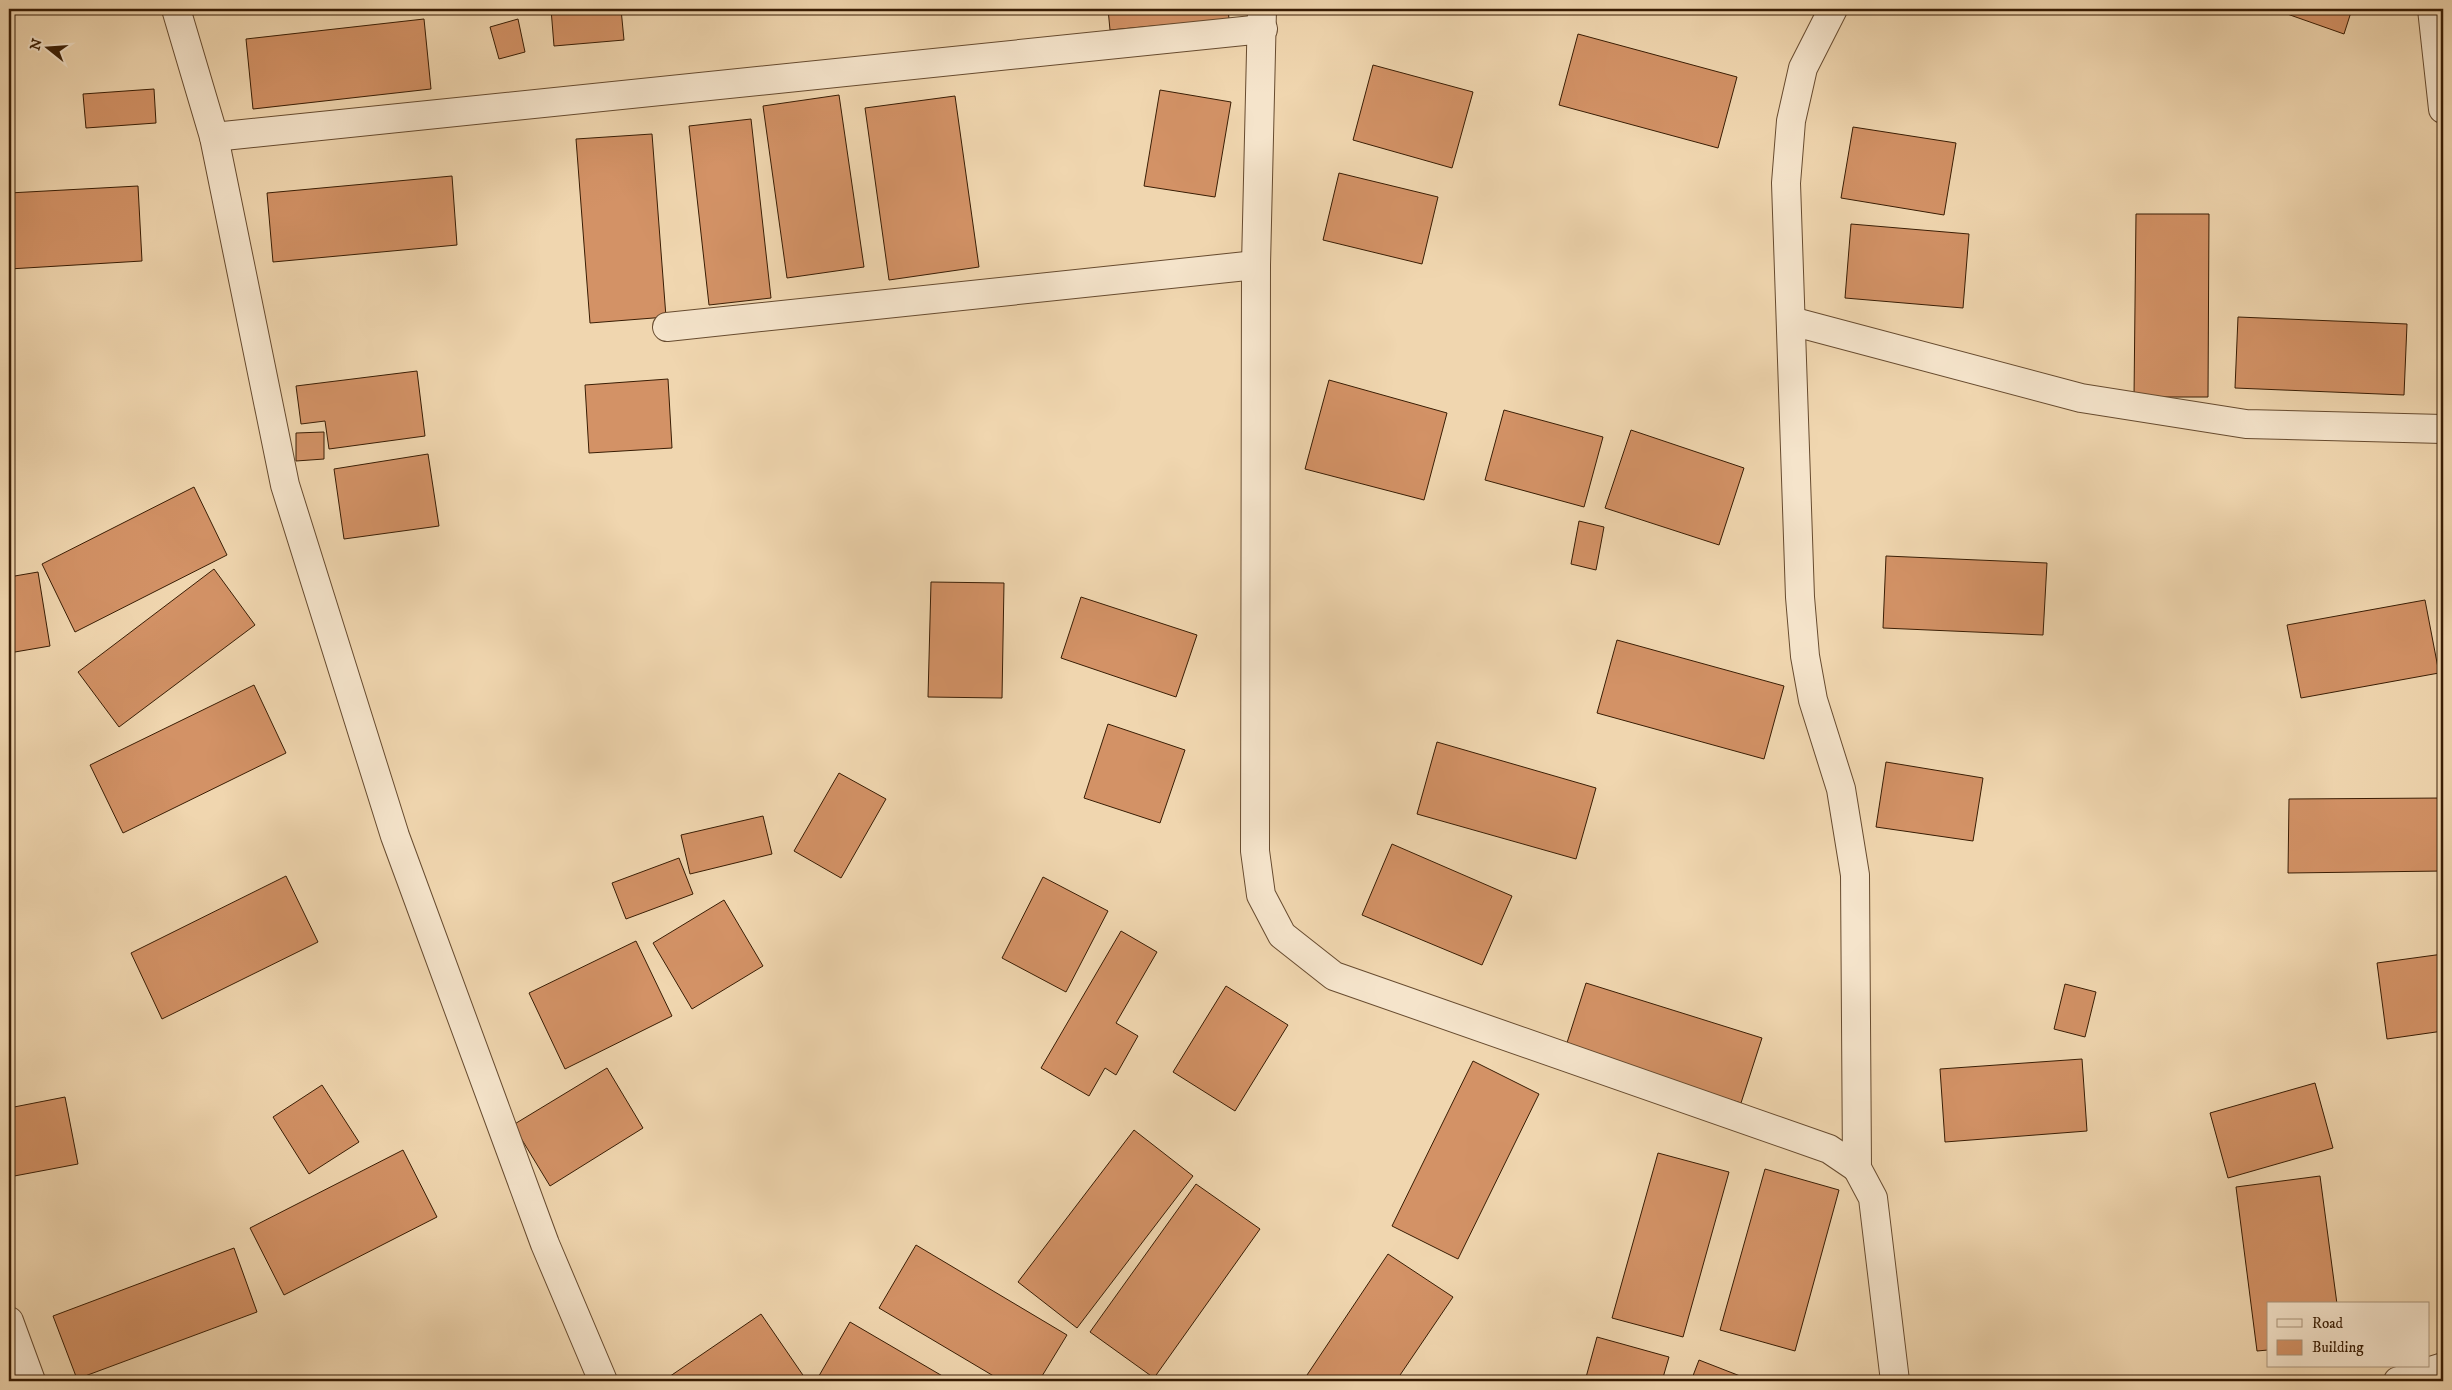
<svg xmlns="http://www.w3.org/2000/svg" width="2452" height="1390" font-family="'IM FELL DW Pica',serif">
  <rect width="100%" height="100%" fill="#f0d6af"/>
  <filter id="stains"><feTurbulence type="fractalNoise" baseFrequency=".004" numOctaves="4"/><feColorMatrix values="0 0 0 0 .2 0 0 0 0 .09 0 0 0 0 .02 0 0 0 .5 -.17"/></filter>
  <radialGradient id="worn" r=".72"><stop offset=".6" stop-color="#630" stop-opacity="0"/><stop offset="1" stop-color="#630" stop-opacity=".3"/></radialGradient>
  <!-- building -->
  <g fill="#d39266" stroke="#391d04">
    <polygon points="551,9 621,9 624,40 554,46"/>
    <polygon points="1108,9 1228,9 1229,19 1110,30"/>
    <polygon points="2273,9 2352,9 2344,34"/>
    <polygon points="424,19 431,89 253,109 246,39"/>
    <polygon points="518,19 525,52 499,59 490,27"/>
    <polygon points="1578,34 1737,77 1718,148 1559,105"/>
    <polygon points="1373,65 1473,92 1452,168 1353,140"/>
    <polygon points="154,89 156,123 86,128 83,94"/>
    <polygon points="1160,90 1231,102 1215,197 1144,186"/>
    <polygon points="839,95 864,267 787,278 763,106"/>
    <polygon points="955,96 979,267 889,280 865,108"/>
    <polygon points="751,119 771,298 709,305 689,126"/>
    <polygon points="1853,127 1956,143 1944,215 1841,198"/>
    <polygon points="652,134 666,317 590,323 576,139"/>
    <polygon points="1339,173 1438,197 1422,264 1323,240"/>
    <polygon points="452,176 457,245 273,262 267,193"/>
    <polygon points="138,186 142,261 9,269 9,193"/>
    <polygon points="2136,214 2209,214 2208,397 2134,397"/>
    <polygon points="1851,224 1969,234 1963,308 1845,298"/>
    <polygon points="2238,317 2407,324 2404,395 2235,388"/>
    <polygon points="417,371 425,436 329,449 325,421 301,424 296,386"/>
    <polygon points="668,379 672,448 589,453 585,385"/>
    <polygon points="1329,380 1447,413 1424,500 1305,469"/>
    <polygon points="1504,410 1603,437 1584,507 1485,480"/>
    <polygon points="1631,430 1744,468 1719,545 1605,508"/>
    <polygon points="324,432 324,459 296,461 296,433"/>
    <polygon points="428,454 439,526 344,539 334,469"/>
    <polygon points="194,487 227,555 75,632 42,564"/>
    <polygon points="1579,521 1604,527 1596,570 1571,564"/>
    <polygon points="1886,556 2047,563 2043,635 1883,628"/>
    <polygon points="214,569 255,625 119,727 78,672"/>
    <polygon points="38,572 50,646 9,653 9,577"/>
    <polygon points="931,582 1004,583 1002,698 928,697"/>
    <polygon points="1081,597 1197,635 1176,697 1061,658"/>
    <polygon points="2425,600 2439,673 2301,698 2287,625"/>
    <polygon points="1617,640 1784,686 1764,759 1597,713"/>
    <polygon points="254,685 286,753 123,833 90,765"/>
    <polygon points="1108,724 1185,750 1160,823 1084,798"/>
    <polygon points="1437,742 1596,788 1576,859 1417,814"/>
    <polygon points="1886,762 1983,778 1973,841 1876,827"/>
    <polygon points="839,773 886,799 841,878 794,851"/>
    <polygon points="2443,798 2443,871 2288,873 2289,799"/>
    <polygon points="763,816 772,854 690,874 681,835"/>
    <polygon points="1392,844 1512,896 1482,965 1362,915"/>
    <polygon points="679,858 693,894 626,919 612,883"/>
    <polygon points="286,876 318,942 162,1019 131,953"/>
    <polygon points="1043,877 1108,911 1066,992 1002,958"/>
    <polygon points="724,900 763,966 692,1009 653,943"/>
    <polygon points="1121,931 1157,952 1116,1023 1138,1036 1116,1075 1105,1068 1089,1096 1041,1068"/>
    <polygon points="636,941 672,1016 565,1069 529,993"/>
    <polygon points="2443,954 2443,1031 2387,1039 2377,963"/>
    <polygon points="1586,983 1762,1038 1741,1103 1565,1049"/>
    <polygon points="2065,984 2096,992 2085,1037 2054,1029"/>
    <polygon points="1226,986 1288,1025 1235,1111 1173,1072"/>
    <polygon points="2082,1059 2087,1131 1945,1142 1940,1069"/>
    <polygon points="1473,1061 1539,1094 1458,1259 1392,1226"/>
    <polygon points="607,1068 643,1128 550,1186 513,1125"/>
    <polygon points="2315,1083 2333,1148 2228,1178 2210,1113"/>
    <polygon points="322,1085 359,1142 309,1174 273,1117"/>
    <polygon points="65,1097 78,1164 9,1177 9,1108"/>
    <polygon points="1134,1130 1193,1176 1077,1328 1018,1282"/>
    <polygon points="403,1150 437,1217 284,1295 250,1228"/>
    <polygon points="1658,1153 1729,1172 1683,1337 1612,1318"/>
    <polygon points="1765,1169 1839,1190 1795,1351 1720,1330"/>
    <polygon points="2320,1176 2337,1304 2268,1304 2268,1350 2257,1351 2236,1187"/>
    <polygon points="1196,1184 1260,1229 1154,1378 1090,1332"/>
    <polygon points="916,1245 1067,1335 1039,1381 1002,1381 879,1308"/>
    <polygon points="234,1248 257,1312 77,1379 53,1316"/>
    <polygon points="1388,1254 1453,1297 1396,1381 1303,1381"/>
    <polygon points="761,1314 807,1381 663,1381"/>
    <polygon points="850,1322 951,1381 816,1381"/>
    <polygon points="1597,1337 1669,1357 1662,1381 1585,1381"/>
    <polygon points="1699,1360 1753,1381 1691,1381"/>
  </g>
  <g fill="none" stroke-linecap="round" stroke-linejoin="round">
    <!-- street casing -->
    <g stroke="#674b2f" stroke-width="30">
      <g id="street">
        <polyline points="176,9 214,137 285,485 395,836 545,1244 603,1381"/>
        <polyline points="1262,9 1256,265 1255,851 1261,895 1282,935 1334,976 1829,1149 1857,1168"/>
        <polyline points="1833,9 1803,68 1791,121 1786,183 1800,597 1805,656 1813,700 1841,789 1855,875 1857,1168 1873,1198 1895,1381"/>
        <polyline points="2432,9 2443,109"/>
        <polyline points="214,137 1263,29"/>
        <polyline points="1791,321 2081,398 2246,424 2443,429"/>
        <polyline points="667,327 1256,265"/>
        <polyline points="9,1321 31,1381"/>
        <polyline points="2398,1381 2443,1367"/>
      </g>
    </g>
    <!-- street -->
    <use href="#street" stroke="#f5e4cb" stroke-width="28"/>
  </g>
  <!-- margin -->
  <rect width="2452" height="1390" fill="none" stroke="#f0d6af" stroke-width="30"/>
  <rect x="10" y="10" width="2432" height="1370" fill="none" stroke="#391d04" stroke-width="2.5"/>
  <rect x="15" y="15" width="2422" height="1360" fill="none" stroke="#391d04"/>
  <!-- legend -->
  <rect x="2267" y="1302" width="162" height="65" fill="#f5e4cb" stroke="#aa947b"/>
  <rect x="2277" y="1319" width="25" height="8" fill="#f5e4cb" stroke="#aa947b"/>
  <text x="2312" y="1328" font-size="15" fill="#391d04">Road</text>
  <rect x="2277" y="1340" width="25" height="15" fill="#d39266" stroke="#aa947b"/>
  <text x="2312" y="1352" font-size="15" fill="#391d04">Building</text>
  <!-- north arrow -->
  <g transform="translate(48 48) rotate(287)" stroke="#f5e4cb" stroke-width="4" paint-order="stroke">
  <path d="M0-4L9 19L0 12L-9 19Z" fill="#391d04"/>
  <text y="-8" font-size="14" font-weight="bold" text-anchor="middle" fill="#391d04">N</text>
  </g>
  <rect width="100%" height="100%" filter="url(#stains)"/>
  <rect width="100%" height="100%" fill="url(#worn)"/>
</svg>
